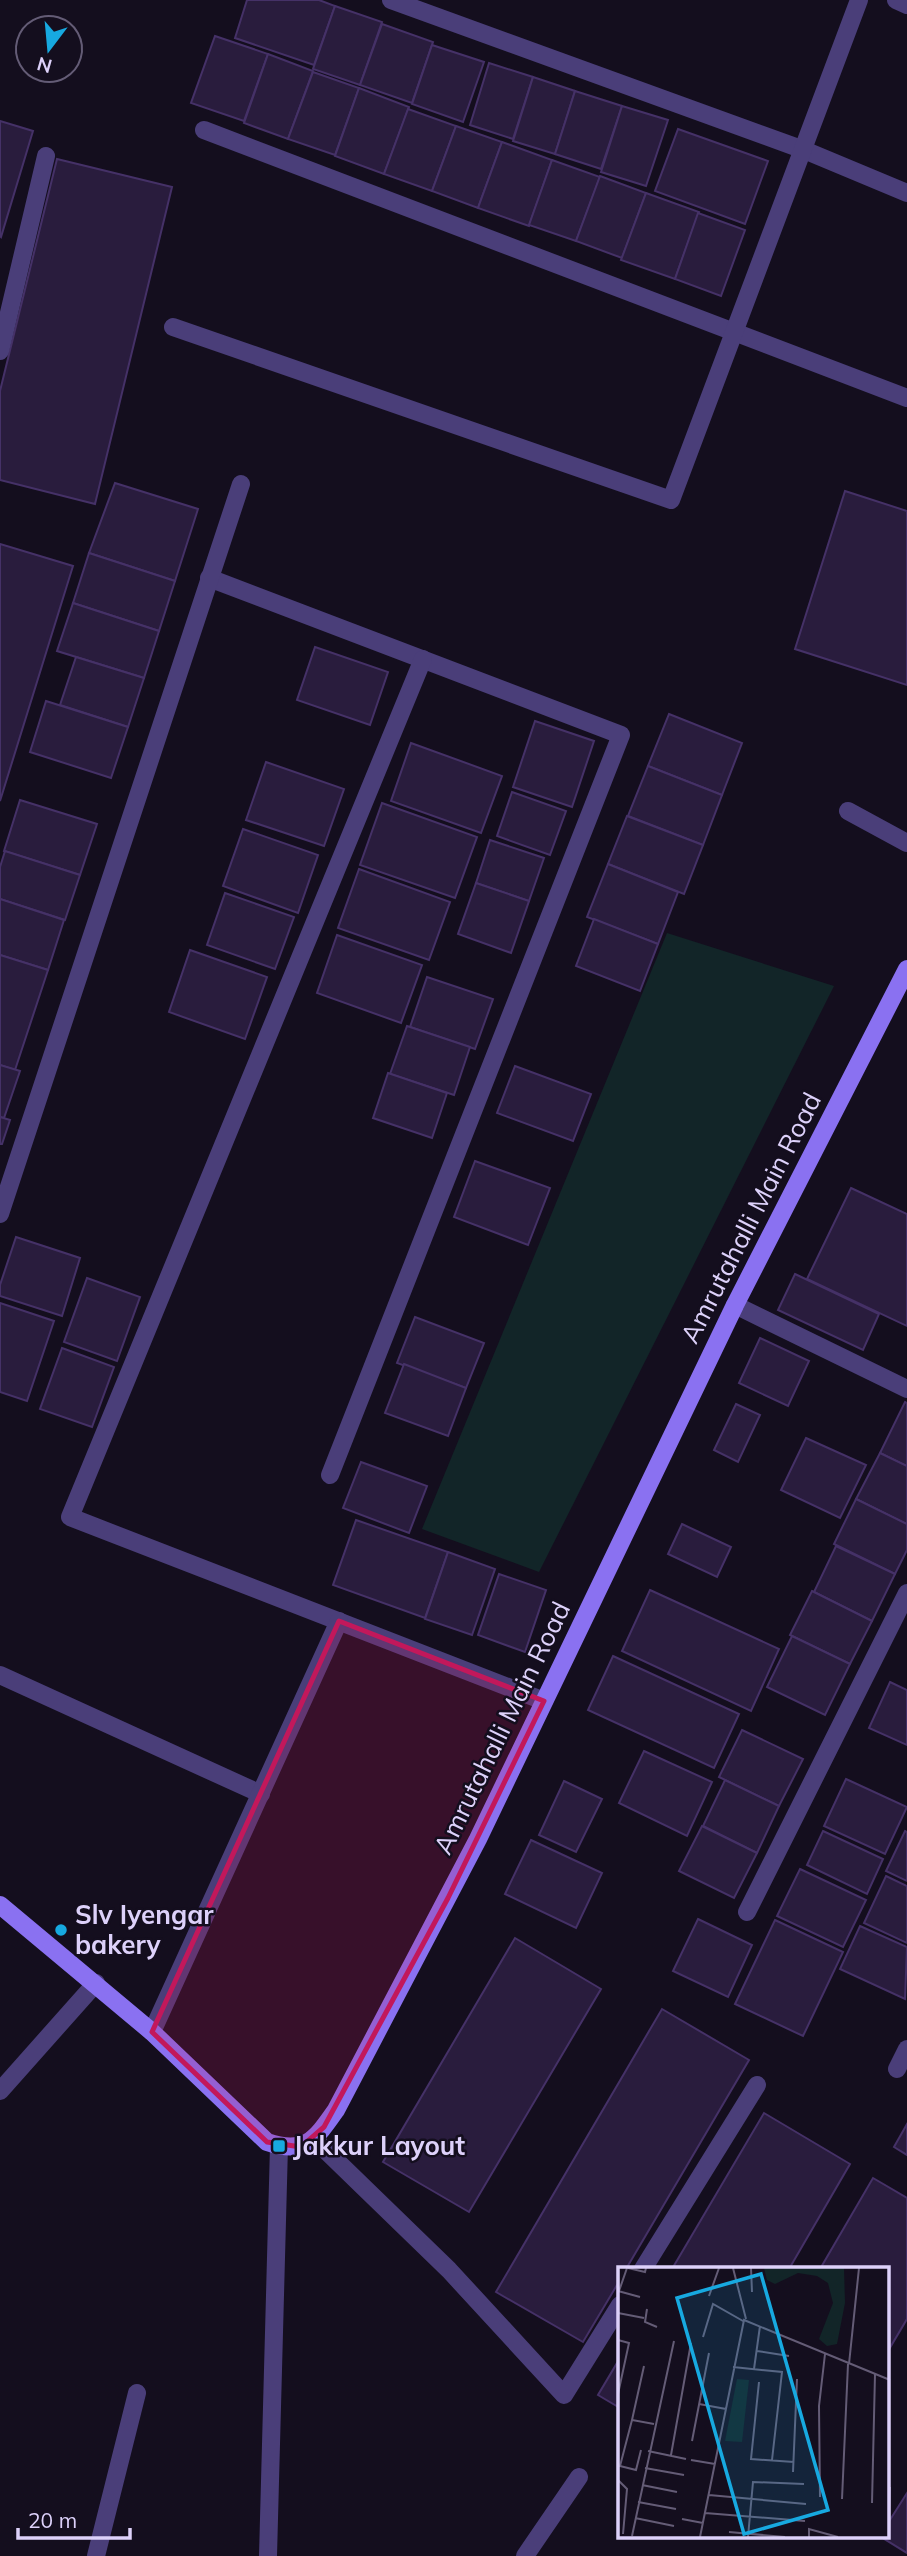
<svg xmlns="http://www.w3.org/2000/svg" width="907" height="2556" font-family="Mulish,sans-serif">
  <rect width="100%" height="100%" fill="#140e1e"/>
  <!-- green -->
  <polygon fill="#122528" points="667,933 834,986 539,1572 422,1529"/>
  <!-- building -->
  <g fill="#291c3d" stroke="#453167" stroke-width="2">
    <polygon points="247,0 319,0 335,6 314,65 235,38"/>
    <polygon points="335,6 382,22 360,85 313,69"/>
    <polygon points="382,24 433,42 412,103 360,85"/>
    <polygon points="215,36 268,54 244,121 191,103"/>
    <polygon points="432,45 484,62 463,122 412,104"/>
    <polygon points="268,54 313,71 288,139 244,123"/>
    <polygon points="489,63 533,77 513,139 470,125"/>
    <polygon points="313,72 359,88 335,155 288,139"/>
    <polygon points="533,77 575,91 555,154 513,141"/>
    <polygon points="359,88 409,107 384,174 335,156"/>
    <polygon points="575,91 622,106 601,169 555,154"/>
    <polygon points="622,106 668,120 646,186 601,172"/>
    <polygon points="408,109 456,126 432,191 384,174"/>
    <polygon points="0,121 33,131 1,237 0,236"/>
    <polygon points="456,126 502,142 478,208 432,191"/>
    <polygon points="678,129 768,161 745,224 655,191"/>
    <polygon points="502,142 552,160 529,226 478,208"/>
    <polygon points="57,159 172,187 95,504 0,480 0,391"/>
    <polygon points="552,160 600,177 576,241 529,225"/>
    <polygon points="600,176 646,193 622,258 576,241"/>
    <polygon points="646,193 699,212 675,279 621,260"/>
    <polygon points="698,213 745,230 721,296 675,279"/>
    <polygon points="115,483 198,509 175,581 89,553"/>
    <polygon points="845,491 907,511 907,685 795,649"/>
    <polygon points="0,544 73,566 0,801"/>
    <polygon points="89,553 175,581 159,631 73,603"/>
    <polygon points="73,603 159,631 144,678 57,651"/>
    <polygon points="315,647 388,672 370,725 297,700"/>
    <polygon points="76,657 144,678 128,727 60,705"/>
    <polygon points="46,701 128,727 111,778 30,752"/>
    <polygon points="669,714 742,743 722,795 648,766"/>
    <polygon points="535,721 594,741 572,807 513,787"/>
    <polygon points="411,743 502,776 481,833 391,801"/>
    <polygon points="266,762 344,789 324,846 246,820"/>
    <polygon points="648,766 722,795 703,845 628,816"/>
    <polygon points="512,792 566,811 550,855 497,836"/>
    <polygon points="20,800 97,824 80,875 4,851"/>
    <polygon points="382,803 477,837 455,898 360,865"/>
    <polygon points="627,816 703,845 684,894 608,864"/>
    <polygon points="243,829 318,855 298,913 223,886"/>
    <polygon points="490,840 544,858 529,901 476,883"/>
    <polygon points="5,851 80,875 65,920 0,899 0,867"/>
    <polygon points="608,864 678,892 658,944 587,917"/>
    <polygon points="359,869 450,902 429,960 338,928"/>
    <polygon points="476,883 529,901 511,953 458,934"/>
    <polygon points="225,893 294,917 275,969 207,945"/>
    <polygon points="0,899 64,920 48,970 0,955"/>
    <polygon points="594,919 658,944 640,991 576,966"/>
    <polygon points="337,935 422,965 401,1023 317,993"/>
    <polygon points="190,950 267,977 245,1039 169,1012"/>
    <polygon points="0,955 48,970 15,1070 0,1065"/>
    <polygon points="427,977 493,999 475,1049 410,1027"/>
    <polygon points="407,1026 470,1047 454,1095 390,1074"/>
    <polygon points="0,1065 20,1071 4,1118 0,1117"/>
    <polygon points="515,1066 591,1094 573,1141 497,1113"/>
    <polygon points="388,1073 447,1093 432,1138 373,1118"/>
    <polygon points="0,1117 10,1120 2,1144 0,1144"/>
    <polygon points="475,1161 550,1188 528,1245 454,1217"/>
    <polygon points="851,1188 907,1214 907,1326 807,1279"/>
    <polygon points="16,1237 80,1258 62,1316 0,1296 0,1285"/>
    <polygon points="795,1274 879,1314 863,1350 778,1310"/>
    <polygon points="87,1278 140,1297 117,1361 64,1342"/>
    <polygon points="0,1303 54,1321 27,1401 0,1392"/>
    <polygon points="415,1317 484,1343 466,1388 397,1363"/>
    <polygon points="760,1338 809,1361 788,1406 739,1383"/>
    <polygon points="62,1348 114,1367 92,1427 40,1409"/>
    <polygon points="404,1364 466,1388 448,1436 385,1413"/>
    <polygon points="905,1402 907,1403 907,1466 880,1453"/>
    <polygon points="736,1404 760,1415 738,1462 714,1450"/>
    <polygon points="806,1438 866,1465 840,1518 781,1490"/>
    <polygon points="880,1453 907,1466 907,1524 856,1499"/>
    <polygon points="361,1462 427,1486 409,1533 343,1508"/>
    <polygon points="856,1499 907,1524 907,1550 895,1574 834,1544"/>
    <polygon points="356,1520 448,1552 425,1618 333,1585"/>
    <polygon points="682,1524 731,1547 717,1577 668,1554"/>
    <polygon points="836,1546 895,1574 872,1621 814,1592"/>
    <polygon points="448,1552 495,1569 472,1635 425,1619"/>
    <polygon points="499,1574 546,1590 525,1652 478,1635"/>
    <polygon points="650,1590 779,1649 751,1711 622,1651"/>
    <polygon points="812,1591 872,1621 850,1664 790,1635"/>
    <polygon points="792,1636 850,1664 825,1715 767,1687"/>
    <polygon points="613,1656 739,1714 714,1768 588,1710"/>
    <polygon points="890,1682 907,1690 907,1745 869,1728"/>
    <polygon points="742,1730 803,1759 779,1806 719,1777"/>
    <polygon points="644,1751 712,1782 687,1836 619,1803"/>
    <polygon points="846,1779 907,1807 885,1854 824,1826"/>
    <polygon points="725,1780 779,1806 757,1853 703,1826"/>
    <polygon points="564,1781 602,1799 576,1852 539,1835"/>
    <polygon points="702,1826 757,1853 734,1898 679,1871"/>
    <polygon points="823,1831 883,1859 867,1894 807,1865"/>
    <polygon points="905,1831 907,1832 907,1881 886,1871"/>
    <polygon points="531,1840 602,1873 576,1928 505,1894"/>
    <polygon points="800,1869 866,1900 843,1947 777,1916"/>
    <polygon points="886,1876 907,1886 907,1943 864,1923"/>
    <polygon points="698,1919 752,1945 728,1997 673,1971"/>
    <polygon points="775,1920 843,1952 803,2036 735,2004"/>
    <polygon points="860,1926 907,1947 905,1999 840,1969"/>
    <polygon points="515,1938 601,1989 469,2212 383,2162"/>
    <polygon points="662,2009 749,2060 626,2269 620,2269 620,2280 583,2342 496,2292"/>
    <polygon points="764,2113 850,2164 789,2269 672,2269"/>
    <polygon points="907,2124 907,2155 894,2147"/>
    <polygon points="873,2178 907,2198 907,2319 888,2351 888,2269 820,2269"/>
    <polygon points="620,2358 620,2408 598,2395"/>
    <polygon points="907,2493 907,2553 881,2537 888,2537 888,2523"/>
  </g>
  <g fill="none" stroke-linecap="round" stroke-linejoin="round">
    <!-- lane -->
    <g stroke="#4a3e79" stroke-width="18">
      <polyline points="848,811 907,843"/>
      <polyline points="0,2091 96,1983"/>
    </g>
    <!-- street -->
    <g stroke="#4a3e79" stroke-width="18">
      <polyline points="391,0 804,150 907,193"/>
      <polyline points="896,0 907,5"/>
      <polyline points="204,130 907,398"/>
      <polyline points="173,327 671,500 859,0"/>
      <polyline points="0,351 46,156"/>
      <polyline points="209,578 621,735 330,1475"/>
      <polyline points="423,659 70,1517 544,1701"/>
      <polyline points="0,1214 241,484"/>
      <polyline points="735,1305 907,1389"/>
      <polyline points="0,1675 261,1794"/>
      <polyline points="747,1912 907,1593"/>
      <polyline points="152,2032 339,1621"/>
      <polyline points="897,2069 907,2049"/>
      <polyline points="314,2139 449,2270 564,2395 620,2305"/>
      <polyline points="643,2269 757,2085"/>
      <polyline points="96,2556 137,2393"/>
      <polyline points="268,2556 279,2146"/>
      <polyline points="525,2556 579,2477"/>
    </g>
    <!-- secondary -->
    <path stroke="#8a71f1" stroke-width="18" d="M0,1905L152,2032L267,2142C305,2155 315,2140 336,2110L478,1839L735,1305L907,969"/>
  </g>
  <!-- marked area -->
  <path fill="#c2185b" fill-opacity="0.2" stroke="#c2185b" stroke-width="5" stroke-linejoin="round" d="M339,1621L544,1701L448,1898L324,2127L301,2147L267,2142L152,2032Z"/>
  <!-- markers -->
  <g fill="#17a9e0" stroke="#140e1e" stroke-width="2.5">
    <circle cx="61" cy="1930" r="7"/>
    <rect x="272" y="2139" width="14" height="14" rx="3.5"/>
  </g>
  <g text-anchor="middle" stroke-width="5" stroke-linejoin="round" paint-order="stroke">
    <!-- street labels -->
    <g font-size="26" fill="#ddd1fa" stroke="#140e1e">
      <text transform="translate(751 1218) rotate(-63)" y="9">Amrutahalli Main Road</text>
      <text transform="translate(502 1728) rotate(-64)" y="9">Amrutahalli Main Road</text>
    </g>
    <!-- poi labels -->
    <g font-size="26" font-weight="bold" fill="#ddd1fa" stroke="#140e1e" text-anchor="start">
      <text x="75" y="1924">Slv Iyengar<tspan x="75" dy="30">bakery</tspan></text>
      <text x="293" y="2155">Jakkur Layout</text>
    </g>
  </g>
  <!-- overview -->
  <g transform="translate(618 2267)">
    <rect width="271" height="271" fill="#140e1e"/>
    <path d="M146,1H226L227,36L219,77L209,79L201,72L215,36L210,16L199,9L180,6L157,17L149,13ZM119,112L131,113L124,175L107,174Z" fill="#122528"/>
    <path fill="none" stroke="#645c76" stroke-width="2" d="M10,1L27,5L28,1M115,1L128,52M133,1L134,25M0,24L22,30M1,24L9,1M91,29L101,1M29,42L27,55L39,60M0,46L26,51M85,70L95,37L125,54M0,73L11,76L0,127M139,84L171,89M231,97L241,1M26,99L14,153L36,157M115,100L164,105L154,193M136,102L142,59M141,115L133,192L176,195M81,137L108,142M14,153L2,199L18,203L23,183M74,174L91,86M30,184L68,192M53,188L73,76M73,193L97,197M27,201L66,208M175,205L179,112M0,213L9,222L5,267M24,218L59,225M91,228L188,237M202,230L201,139L207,87M224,232L230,97M20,235L58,242M254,236L257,107M87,246L187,254M17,251L56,259M64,252L85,256M111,265L167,270M14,269L56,74M82,270L126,53L272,113M130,270L135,215L186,217M191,270V262L220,270M271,270L272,220"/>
    <path fill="#17a9e0" fill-opacity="0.15" stroke="#17a9e0" stroke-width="3.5" d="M143,7L210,243L126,267L59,31Z"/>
    <rect width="271" height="271" fill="none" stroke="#ddd1fa" stroke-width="3.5"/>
  </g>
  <!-- north arrow -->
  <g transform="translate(49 49) rotate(196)"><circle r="33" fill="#140e1e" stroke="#645c76" stroke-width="2"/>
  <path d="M0-5L12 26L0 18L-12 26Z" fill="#17a9e0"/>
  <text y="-10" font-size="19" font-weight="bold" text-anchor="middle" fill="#ddd1fa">N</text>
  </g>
  <!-- scale -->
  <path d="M18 2528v10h112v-10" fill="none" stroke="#ddd1fa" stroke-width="3.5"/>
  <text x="28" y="2528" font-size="21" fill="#ddd1fa" stroke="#140e1e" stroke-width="5" paint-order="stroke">20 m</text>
</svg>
